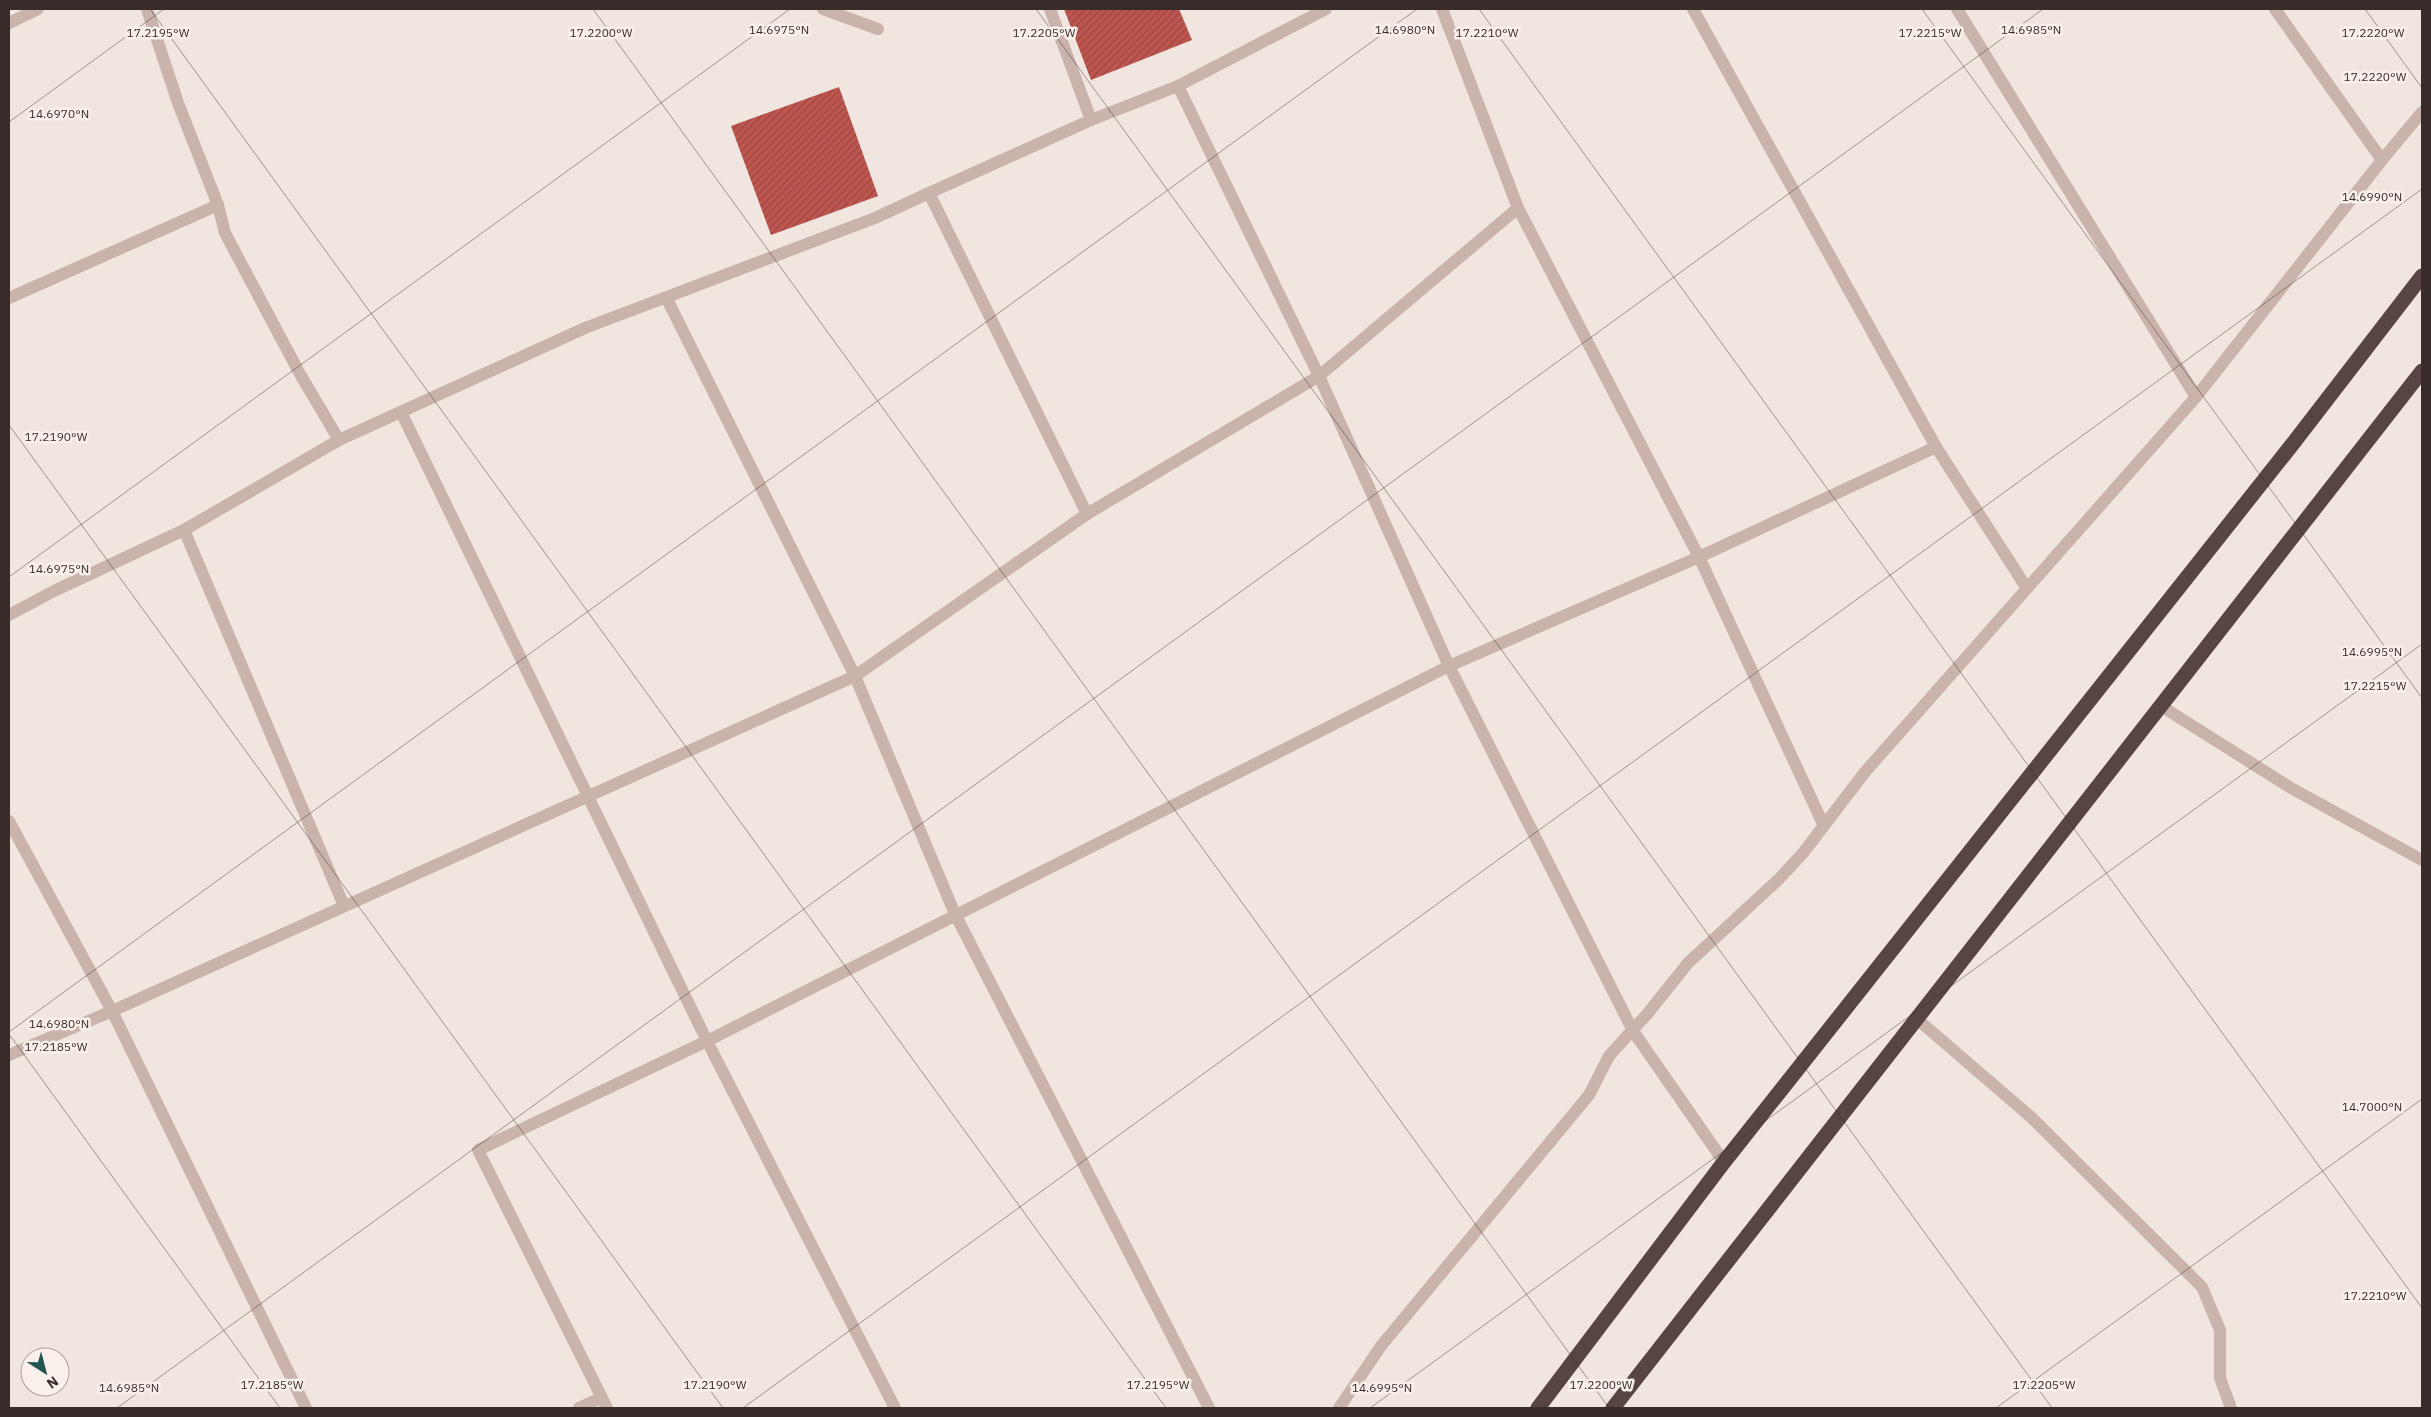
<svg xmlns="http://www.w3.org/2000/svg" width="2431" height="1417" font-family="'IBM Plex Sans',sans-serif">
  <defs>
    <pattern id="building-hatch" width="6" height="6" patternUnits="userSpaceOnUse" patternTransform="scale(1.25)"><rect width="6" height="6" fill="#be5650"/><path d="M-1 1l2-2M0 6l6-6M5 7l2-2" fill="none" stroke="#9b4743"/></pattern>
  </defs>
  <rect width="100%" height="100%" fill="#f1e5df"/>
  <!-- building -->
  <g fill="url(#building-hatch)">
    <polygon points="1064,9 1179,9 1192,40 1091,80"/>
    <polygon points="839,87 878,196 771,235 731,126"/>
  </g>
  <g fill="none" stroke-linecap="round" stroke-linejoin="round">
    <!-- lane -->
    <g stroke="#c9b3ab" stroke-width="12">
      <polyline points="2161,706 2291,788 2422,860"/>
      <polyline points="1917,1019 2032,1118 2202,1287 2220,1330 2220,1378 2231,1408"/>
    </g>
    <!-- street -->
    <g stroke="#c9b3ab" stroke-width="12">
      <polyline points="147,9 178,103 218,205 225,233 300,374 339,440"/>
      <polyline points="823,9 878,29"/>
      <polyline points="1050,9 1091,120"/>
      <polyline points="1442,9 1518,208 1699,557 1824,826"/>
      <polyline points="1693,9 1936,447 2026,587"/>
      <polyline points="1957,9 2196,397"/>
      <polyline points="2275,9 2382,160"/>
      <polyline points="9,23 38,9"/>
      <polyline points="1178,86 1319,376 1449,666 1633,1031 1724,1162"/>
      <polyline points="929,193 1091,120 1178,86 1326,9"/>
      <polyline points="9,298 218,205"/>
      <polyline points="667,299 855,676 955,914 1209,1408"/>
      <polyline points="401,412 707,1041 895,1408"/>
      <polyline points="184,530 344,906"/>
      <polyline points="9,615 54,591 184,530 339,440 585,328 875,218 929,193 1087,514"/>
      <polyline points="9,821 112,1011 306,1408"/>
      <polyline points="9,1055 112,1011 855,676 1087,514 1319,376 1518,208"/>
      <polyline points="579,1408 601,1398"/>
      <polyline points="607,1408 478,1150 707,1041 1449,666 1699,557 1936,447"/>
      <polyline points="1339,1408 1381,1346 1589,1095 1609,1056 1648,1013 1688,963 1779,879 1803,853 1865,772 2196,397 2382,160 2422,112"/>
    </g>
    <!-- highway -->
    <g stroke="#584442" stroke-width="15">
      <polyline points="1538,1408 1724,1162 2291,446 2422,276"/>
      <polyline points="1613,1408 2422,371"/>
    </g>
  </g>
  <!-- ticks -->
  <path fill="none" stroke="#372c2a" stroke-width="1" stroke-opacity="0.45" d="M150,9L1166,1408M593,9L1609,1408M1036,9L2052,1408M1479,9L2422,1308M1922,9L2422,698M2365,9L2422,88M9,122L164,9M9,425L723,1408M9,577L790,9M9,1032L1417,9M9,1034L280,1408M117,1408L2043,9M743,1408L2422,189M1370,1408L2422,644M1996,1408L2422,1099"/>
  <g font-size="12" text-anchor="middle" fill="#372c2a" stroke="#f9f0eb" stroke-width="5" stroke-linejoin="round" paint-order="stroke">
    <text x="779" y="34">14.6975°N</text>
    <text x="1405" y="34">14.6980°N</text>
    <text x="2031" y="34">14.6985°N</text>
    <text x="158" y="37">17.2195°W</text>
    <text x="601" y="37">17.2200°W</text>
    <text x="1044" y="37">17.2205°W</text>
    <text x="1487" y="37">17.2210°W</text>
    <text x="1930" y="37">17.2215°W</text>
    <text x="2373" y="37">17.2220°W</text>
    <text x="2375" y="81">17.2220°W</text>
    <text x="59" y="118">14.6970°N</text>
    <text x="2372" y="201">14.6990°N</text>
    <text x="56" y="441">17.2190°W</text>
    <text x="59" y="573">14.6975°N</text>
    <text x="2372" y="656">14.6995°N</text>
    <text x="2375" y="690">17.2215°W</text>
    <text x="59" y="1028">14.6980°N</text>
    <text x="56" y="1051">17.2185°W</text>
    <text x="2372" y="1111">14.7000°N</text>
    <text x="2375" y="1300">17.2210°W</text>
    <text x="272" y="1389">17.2185°W</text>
    <text x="715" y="1389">17.2190°W</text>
    <text x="1158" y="1389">17.2195°W</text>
    <text x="1601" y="1389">17.2200°W</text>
    <text x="2044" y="1389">17.2205°W</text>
    <text x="129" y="1392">14.6985°N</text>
    <text x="1382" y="1392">14.6995°N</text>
  </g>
  <!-- border -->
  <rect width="2431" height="1417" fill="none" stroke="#372c2a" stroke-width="20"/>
  <!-- north arrow -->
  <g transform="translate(45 1372) rotate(144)"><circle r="24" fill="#f9f0eb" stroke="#aba29e"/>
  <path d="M0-4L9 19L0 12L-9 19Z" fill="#225650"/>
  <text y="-8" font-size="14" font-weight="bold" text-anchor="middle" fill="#372c2a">N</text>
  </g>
</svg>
